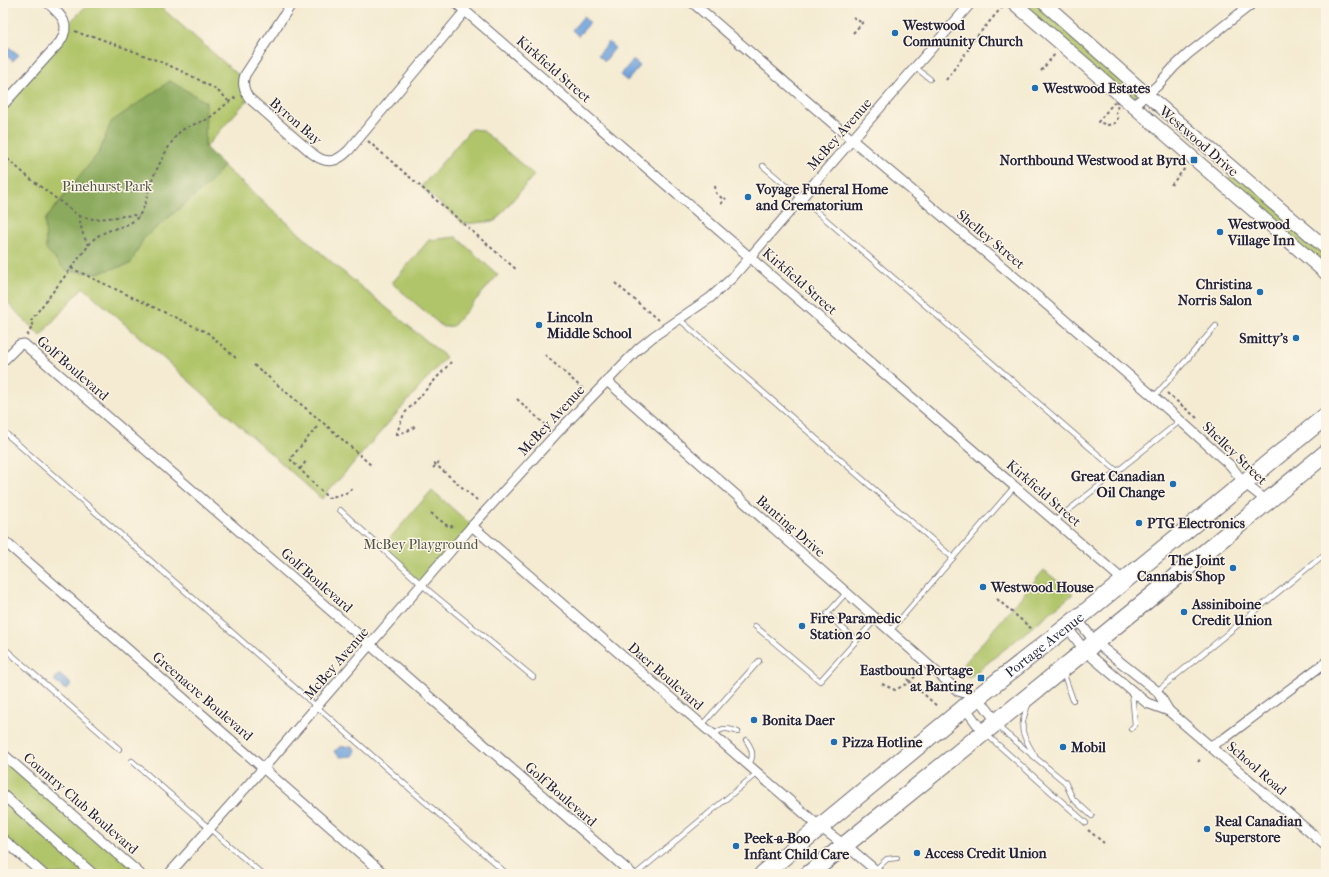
<svg xmlns="http://www.w3.org/2000/svg" width="1329" height="877" font-family="'IM FELL French Canon',serif">
  <rect width="100%" height="100%" fill="#fcf5e5"/>
  <filter id="ink" filterUnits="userSpaceOnUse"><feTurbulence type="fractalNoise" baseFrequency=".025" numOctaves="2"/><feDisplacementMap in="SourceGraphic" scale="8" xChannelSelector="R" yChannelSelector="G"/><feConvolveMatrix kernelMatrix="1 2 1 2 8 2 1 2 1" color-interpolation-filters="sRGB"/></filter>
  <filter id="wash" filterUnits="userSpaceOnUse"><feTurbulence type="fractalNoise" baseFrequency=".012" numOctaves="4" result="noise"/><feDisplacementMap in="SourceGraphic" scale="16" xChannelSelector="R" yChannelSelector="G"/><feGaussianBlur stdDeviation="0.9" result="paint"/><feColorMatrix in="noise" values="0 0 0 0 0 0 0 0 0 0 0 0 0 0 0 0 0 1.4 0 .05"/><feComposite in="paint" operator="in"/></filter>
  <g filter="url(#wash)">
    <rect width="100%" height="100%" fill="#f4ebd2"/>
    <!-- green -->
    <g fill="#b0c569" stroke="#697452">
      <polygon points="89,3 156,3 243,79 249,98 204,149 336,266 446,357 322,499 83,287 40,336 3,298 3,105 60,42 65,27"/>
      <polygon points="1014,3 1044,3 1146,94 1133,106"/>
      <polygon points="471,129 482,130 534,175 495,221 464,224 421,187"/>
      <polygon points="1236,171 1326,248 1326,273 1224,184"/>
      <polygon points="456,237 498,275 453,326 443,327 392,283 429,240"/>
      <polygon points="432,490 472,526 422,585 383,546"/>
      <polygon points="1044,570 1073,594 969,678 959,670"/>
      <polygon points="3,754 140,874 43,874 3,839"/>
    </g>
    <!-- forest -->
    <polygon fill="#8caa5d" stroke="#57664c" points="170,81 206,102 205,147 224,166 211,182 144,238 130,264 97,273 66,271 46,249 45,220 100,151 111,122"/>
    <!-- water -->
    <g fill="#70a3dc" stroke="#49628c">
      <polygon points="583,17 590,23 578,36 572,30"/>
      <polygon points="609,42 615,48 605,61 598,55"/>
      <polygon points="6,45 19,55 13,61 3,53 3,48"/>
      <polygon points="633,60 640,66 627,81 620,75"/>
      <polygon points="58,675 60,675 70,683 70,686 67,689 64,689 55,681 55,679"/>
      <polygon points="352,746 355,749 355,753 353,756 340,757 337,754 335,753 334,751 336,750 339,747"/>
    </g>
  </g>
  <g filter="url(#ink)">
    <g fill="none" stroke-linecap="round" stroke-linejoin="round">
      <!-- lane casing -->
      <g stroke="#6c6870" stroke-width="6">
        <g id="lane">
          <polyline points="915,67 930,79"/>
          <polyline points="763,166 801,198 1117,471"/>
          <polyline points="679,319 953,558"/>
          <polyline points="1154,397 1216,326"/>
          <polyline points="3,431 507,874"/>
          <polyline points="340,510 422,585 533,677"/>
          <polyline points="1055,521 1180,421"/>
          <polyline points="846,593 827,614 856,640"/>
          <polyline points="755,626 820,681 876,619"/>
          <polyline points="890,631 1015,486"/>
          <polyline points="3,647 119,749"/>
          <polyline points="1063,672 1073,700"/>
          <polyline points="1157,691 1326,553"/>
          <path d="M1028,705C1018,730 1022,734 1035,756"/>
          <polyline points="998,724 1003,731 1065,782 1073,799 1092,816"/>
          <polyline points="702,725 759,661"/>
          <polyline points="1131,729 1135,725 1132,692"/>
          <polyline points="986,734 1086,823"/>
          <path d="M714,735C721,727 728,728 738,732"/>
          <path d="M746,740C752,748 755,757 748,765"/>
          <polyline points="132,761 262,874"/>
          <polyline points="875,870 887,859 897,858"/>
          <polyline points="636,874 757,773"/>
        </g>
      </g>
      <!-- street casing -->
      <g stroke="#6c6870" stroke-width="11">
        <g id="street">
          <path d="M292,3L245,75C242,83 244,91 249,98L313,154C327,165 337,162 349,150L465,11"/>
          <polyline points="456,3 1124,581"/>
          <polyline points="693,3 844,133 1017,279 1154,397 1231,466 1244,483 1267,501"/>
          <path d="M3,105L60,42C72,24 61,15 48,3"/>
          <polyline points="1133,106 1157,86 1174,67 1188,54 1253,3"/>
          <polyline points="3,361 19,345 24,344 360,636 632,874"/>
          <polyline points="607,381 958,691 978,697 996,721"/>
          <polyline points="472,526 820,827 854,852 880,874"/>
          <polyline points="3,540 384,874"/>
          <polyline points="1077,619 1095,642 1157,691 1169,711 1326,846"/>
          <polyline points="1067,627 1085,651 1131,690 1147,703 1169,711"/>
          <polyline points="963,705 983,732"/>
          <polyline points="1210,746 1225,738 1326,662"/>
          <polyline points="3,754 140,874"/>
          <polyline points="3,795 93,874"/>
          <polyline points="3,839 43,874"/>
          <polyline points="169,874 274,756 472,526 556,434 638,349 654,336 710,298 732,278 971,3"/>
        </g>
      </g>
      <!-- secondary casing -->
      <g stroke="#6c6870" stroke-width="15">
        <g id="secondary">
          <polyline points="1014,3 1326,273"/>
          <polyline points="1044,3 1146,94 1326,248"/>
        </g>
      </g>
      <!-- highway casing -->
      <g stroke="#6c6870" stroke-width="19">
        <g id="highway">
          <path id="s1" d="M763,874L964,708L1087,611L1326,416"/>
          <polyline points="809,874 1146,601 1326,453"/>
        </g>
      </g>
      <!-- path -->
      <g stroke="#6c6870" stroke-width="2" stroke-dasharray="3 3" stroke-linecap="butt">
        <polyline points="853,17 862,23"/>
        <polyline points="926,25 934,31"/>
        <path d="M75,31L87,36L90,35C127,49 166,62 201,81C211,87 222,92 228,101"/>
        <polyline points="853,33 864,21"/>
        <polyline points="1041,71 1055,54"/>
        <polyline points="946,80 970,47 971,43 1003,6"/>
        <polygon points="1116,100 1118,105 1116,112 1118,118 1115,123 1108,125 1098,122"/>
        <polyline points="368,141 517,270"/>
        <path d="M3,155L28,177L79,216C81,227 82,236 89,245"/>
        <polyline points="1171,185 1186,167"/>
        <polyline points="715,186 716,193 724,200"/>
        <polyline points="721,204 726,198"/>
        <polyline points="79,216 93,219 99,219 133,215 139,216"/>
        <polyline points="71,268 208,333 236,358"/>
        <polyline points="615,283 658,320"/>
        <path d="M27,336L33,325L30,322L32,319L92,241C105,227 128,229 138,217C147,206 148,188 154,175C160,163 171,139 181,131C189,125 200,123 209,118C219,111 227,102 238,96"/>
        <polyline points="545,355 584,390"/>
        <polyline points="254,365 334,432 371,465"/>
        <polyline points="1167,393 1197,418"/>
        <polyline points="517,399 549,428"/>
        <polyline points="317,427 290,459 328,498 349,492 353,486"/>
        <polyline points="396,435 404,414 451,362"/>
        <polyline points="396,435 412,429 415,426"/>
        <polyline points="434,463 477,500"/>
        <polyline points="433,468 439,462"/>
        <polyline points="300,469 307,460"/>
        <polyline points="431,513 449,527 452,526 454,528"/>
        <polyline points="997,599 1033,630"/>
        <polyline points="907,679 938,707"/>
        <polyline points="882,684 895,690 910,682 918,673"/>
        <polyline points="1198,762 1201,758"/>
        <polyline points="1088,830 1104,843"/>
      </g>
      <!-- lane -->
      <use href="#lane" stroke="#fff" stroke-width="4.5"/>
      <!-- street -->
      <use href="#street" stroke="#fff" stroke-width="9"/>
      <!-- secondary -->
      <use href="#secondary" stroke="#fff" stroke-width="13"/>
      <!-- highway -->
      <use href="#highway" stroke="#fff" stroke-width="17"/>
    </g>
  </g>
  <!-- markers -->
  <g fill="#1f6fb2" stroke="#fcf5e5" stroke-width="1.5">
    <circle cx="895" cy="33" r="4"/>
    <circle cx="1035" cy="88" r="4"/>
    <rect x="1190" y="156" width="8" height="8" rx="2"/>
    <circle cx="748" cy="197" r="4"/>
    <circle cx="1220" cy="232" r="4"/>
    <circle cx="1260" cy="292" r="4"/>
    <circle cx="539" cy="325" r="4"/>
    <circle cx="1296" cy="338" r="4"/>
    <circle cx="1173" cy="484" r="4"/>
    <circle cx="1139" cy="523" r="4"/>
    <circle cx="1233" cy="568" r="4"/>
    <circle cx="983" cy="587" r="4"/>
    <circle cx="1184" cy="612" r="4"/>
    <circle cx="802" cy="626" r="4"/>
    <rect x="977" y="674" width="8" height="8" rx="2"/>
    <circle cx="754" cy="720" r="4"/>
    <circle cx="834" cy="742" r="4"/>
    <circle cx="1063" cy="747" r="4"/>
    <circle cx="1207" cy="829" r="4"/>
    <circle cx="736" cy="846" r="4"/>
    <circle cx="917" cy="853" r="4"/>
  </g>
  <g text-anchor="middle" stroke-width="3" stroke-linejoin="round" paint-order="stroke">
    <!-- poi labels -->
    <g font-size="14" font-weight="bold" fill="#22223b" stroke="#fcf5e5" text-anchor="start">
      <text x="903" y="30">Westwood<tspan x="903" dy="16">Community Church</tspan></text>
      <text x="1043" y="93">Westwood Estates</text>
      <text x="1186" y="165" text-anchor="end">Northbound Westwood at Byrd</text>
      <text x="756" y="194">Voyage Funeral Home<tspan x="756" dy="16">and Crematorium</tspan></text>
      <text x="1228" y="229">Westwood<tspan x="1228" dy="16">Village Inn</tspan></text>
      <text x="1252" y="289" text-anchor="end">Christina<tspan x="1252" dy="16">Norris Salon</tspan></text>
      <text x="547" y="322">Lincoln<tspan x="547" dy="16">Middle School</tspan></text>
      <text x="1288" y="343" text-anchor="end">Smitty's</text>
      <text x="1165" y="481" text-anchor="end">Great Canadian<tspan x="1165" dy="16">Oil Change</tspan></text>
      <text x="1147" y="528">PTG Electronics</text>
      <text x="1225" y="565" text-anchor="end">The Joint<tspan x="1225" dy="16">Cannabis Shop</tspan></text>
      <text x="991" y="592">Westwood House</text>
      <text x="1192" y="609">Assiniboine<tspan x="1192" dy="16">Credit Union</tspan></text>
      <text x="810" y="623">Fire Paramedic<tspan x="810" dy="16">Station 20</tspan></text>
      <text x="973" y="675" text-anchor="end">Eastbound Portage<tspan x="973" dy="16">at Banting</tspan></text>
      <text x="762" y="725">Bonita Daer</text>
      <text x="842" y="747">Pizza Hotline</text>
      <text x="1071" y="752">Mobil</text>
      <text x="1215" y="826">Real Canadian<tspan x="1215" dy="16">Superstore</tspan></text>
      <text x="744" y="843">Peek-a-Boo<tspan x="744" dy="16">Infant Child Care</tspan></text>
      <text x="925" y="858">Access Credit Union</text>
    </g>
    <!-- street labels -->
    <g font-size="14" fill="#22223b" stroke="#fcf5e5">
      <text transform="translate(554 69) rotate(41)" y="5">Kirkfield Street</text>
      <text transform="translate(296 121) rotate(41)" y="5">Byron Bay</text>
      <text transform="translate(839 134) rotate(-49)" y="5">McBey Avenue</text>
      <text transform="translate(1199 141) rotate(41)" y="5">Westwood Drive</text>
      <text transform="translate(991 239) rotate(40)" y="5">Shelley Street</text>
      <text transform="translate(800 281) rotate(41)" y="5">Kirkfield Street</text>
      <text transform="translate(73 368) rotate(41)" y="5">Golf Boulevard</text>
      <text transform="translate(551 420) rotate(-47)" y="5">McBey Avenue</text>
      <text transform="translate(1235 453) rotate(44)" y="5">Shelley Street</text>
      <text transform="translate(1044 493) rotate(41)" y="5">Kirkfield Street</text>
      <text transform="translate(791 526) rotate(41)" y="5">Banting Drive</text>
      <text transform="translate(317 580) rotate(41)" y="5">Golf Boulevard</text>
      <text dy="5" stroke="none"><textPath href="#s1" startOffset="363">Portage Avenue</textPath></text>
      <text transform="translate(336 663) rotate(-49)" y="5">McBey Avenue</text>
      <text transform="translate(666 676) rotate(41)" y="5">Daer Boulevard</text>
      <text transform="translate(203 696) rotate(41)" y="5">Greenacre Boulevard</text>
      <text transform="translate(1257 768) rotate(41)" y="5">School Road</text>
      <text transform="translate(561 794) rotate(41)" y="5">Golf Boulevard</text>
      <text transform="translate(81 803) rotate(41)" y="5">Country Club Boulevard</text>
    </g>
    <!-- park labels -->
    <g font-size="14" fill="#4d5349" stroke="#fcf5e5">
      <text x="107" y="191">Pinehurst Park</text>
      <text x="421" y="549">McBey Playground</text>
    </g>
  </g>
  <!-- margin -->
  <rect width="1329" height="877" fill="none" stroke="#fcf5e5" stroke-width="16"/>
</svg>
